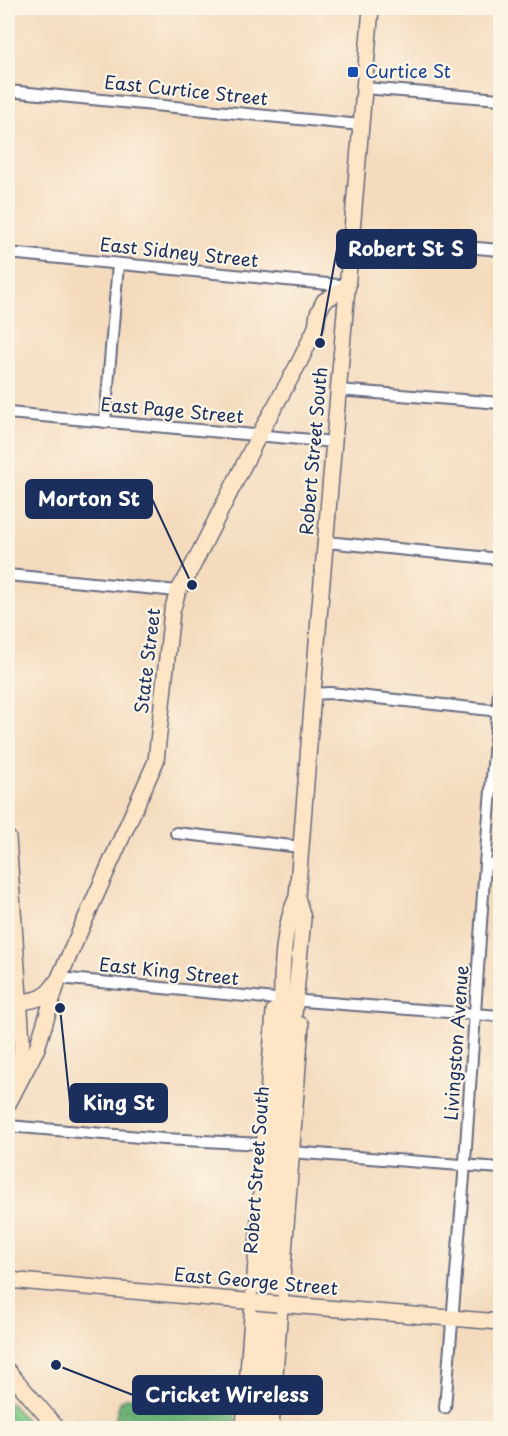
<svg xmlns="http://www.w3.org/2000/svg" width="508" height="1436" font-family="'Playpen Sans',sans-serif">
  <defs>
    <pattern id="forest-crowns" width="20" height="18" patternUnits="userSpaceOnUse" patternTransform="scale(1.5)"><rect width="20" height="18" fill="#6cb175"/><path d="M2 6a3 3 0 1 1 6 0M12 15a3 3 0 1 1 6 0" fill="none" stroke="#589063"/></pattern>
    <pattern id="park-dots" width="8" height="8" patternUnits="userSpaceOnUse" patternTransform="scale(1.5)"><rect width="8" height="8" fill="#86ce89"/><path d="M2 2h.1M6 6h.1" fill="none" stroke="#73b179" stroke-width="1.8" stroke-linecap="round"/></pattern>
  </defs>
  <rect width="100%" height="100%" fill="#fcf5e5"/>
  <filter id="ink" filterUnits="userSpaceOnUse"><feTurbulence type="fractalNoise" baseFrequency=".0167" numOctaves="2"/><feDisplacementMap in="SourceGraphic" scale="12" xChannelSelector="R" yChannelSelector="G"/><feConvolveMatrix kernelMatrix="1 2 1 2 8 2 1 2 1" color-interpolation-filters="sRGB"/></filter>
  <filter id="wash" filterUnits="userSpaceOnUse"><feTurbulence type="fractalNoise" baseFrequency=".008" numOctaves="4" result="noise"/><feDisplacementMap in="SourceGraphic" scale="24" xChannelSelector="R" yChannelSelector="G"/><feGaussianBlur stdDeviation="1.35" result="paint"/><feColorMatrix in="noise" values="0 0 0 0 0 0 0 0 0 0 0 0 0 0 0 0 0 1.4 0 .05"/><feComposite in="paint" operator="in"/></filter>
  <g filter="url(#wash)">
    <rect width="100%" height="100%" fill="#f4dbbe"/>
    <!-- forest -->
    <path fill="url(#forest-crowns)" stroke="#44706a" stroke-width="1.5" d="M161,1395C175,1396 188,1406 203,1406C213,1405 223,1400 232,1403L235,1409L236,1428H113L120,1402L125,1398Z"/>
    <!-- park -->
    <polygon fill="url(#park-dots)" stroke="#507e74" stroke-width="1.5" points="10,1403 32,1428 8,1428 8,1405"/>
  </g>
  <g filter="url(#ink)">
    <g fill="none" stroke-linecap="round" stroke-linejoin="round">
      <!-- street casing -->
      <g stroke="#676b80" stroke-width="14">
        <g id="street">
          <polyline points="364,88 500,99"/>
          <polyline points="8,91 361,125"/>
          <polyline points="351,237 500,250"/>
          <polyline points="8,253 348,286"/>
          <polyline points="338,390 500,403"/>
          <polyline points="8,413 334,442"/>
          <polyline points="105,422 118,264"/>
          <polyline points="326,542 500,559"/>
          <polyline points="8,575 178,591"/>
          <polyline points="312,694 330,693 500,711"/>
          <polyline points="176,833 301,847"/>
          <polyline points="485,864 500,865"/>
          <polyline points="59,978 275,999"/>
          <polyline points="303,1001 500,1016"/>
          <polyline points="8,1126 164,1139 263,1144"/>
          <polyline points="291,1152 500,1168"/>
          <polyline points="445,1408 464,1176 485,864 500,680"/>
        </g>
      </g>
      <!-- secondary casing -->
      <g stroke="#676b80" stroke-width="18">
        <g id="secondary">
          <polyline points="8,838 22,1040 18,1082"/>
          <path d="M19,1002C42,1000 47,997 59,978L156,761L172,611L178,591L188,575L259,435L300,361L316,327L318,313L324,301L348,286"/>
          <path d="M285,1057C281,1012 277,938 297,897L320,605L371,8"/>
          <polyline points="8,1104 37,1048 57,984"/>
          <polyline points="8,1280 256,1302"/>
          <polyline points="277,1304 500,1322"/>
          <polyline points="8,1371 57,1428"/>
          <polyline points="244,1428 274,1011"/>
          <polyline points="257,1428 285,1057 293,1026 303,918 297,897"/>
          <polyline points="271,1428 301,1025"/>
        </g>
      </g>
      <!-- street -->
      <use href="#street" stroke="#fff" stroke-width="10"/>
      <!-- secondary -->
      <use href="#secondary" stroke="#fee5c5" stroke-width="15"/>
      <!-- secondary-bridge casing -->
      <g stroke="#676b80" stroke-width="18" stroke-linecap="butt">
        <polyline id="secondary-bridge" points="256,1302 277,1304"/>
      </g>
      <!-- secondary-bridge -->
      <use href="#secondary-bridge" stroke="#fee5c5" stroke-width="15"/>
    </g>
  </g>
  <!-- markers -->
  <rect fill="#1a4fb4" stroke="#fcf5e5" stroke-width="2" x="347" y="66" width="12" height="12" rx="3"/>
  <g text-anchor="middle" stroke-width="4.5" stroke-linejoin="round" paint-order="stroke">
    <!-- transit labels -->
    <g font-size="18" fill="#164399" stroke="#fcf5e5" text-anchor="start">
      <text x="365" y="78">Curtice St</text>
    </g>
    <!-- street labels -->
    <g font-size="18" fill="#1b2f5e" stroke="#fcf5e5">
      <text transform="translate(186 91) rotate(6)" y="6">East Curtice Street</text>
      <text transform="translate(179 253) rotate(6)" y="6">East Sidney Street</text>
      <text transform="translate(172 411) rotate(5)" y="6">East Page Street</text>
      <text transform="translate(314 451) rotate(-85)" y="6">Robert Street South</text>
      <text transform="translate(148 661) rotate(-83)" y="6">State Street</text>
      <text transform="translate(169 972) rotate(6)" y="6">East King Street</text>
      <text transform="translate(457 1043) rotate(-86)" y="6">Livingston Avenue</text>
      <text transform="translate(257 1170) rotate(-86)" y="6">Robert Street South</text>
      <text transform="translate(256 1282) rotate(5)" y="6">East George Street</text>
    </g>
  </g>
  <!-- callouts -->
  <path fill="none" stroke="#1b2f5e" stroke-width="2" d="M320 343L337 249M192 585L152 499M60 1008L70 1103M56 1365L133 1395"/>
  <g fill="#1b2f5e" stroke="#fcf5e5" stroke-width="2">
    <circle cx="320" cy="343" r="6"/>
    <circle cx="192" cy="585" r="6"/>
    <circle cx="60" cy="1008" r="6"/>
    <circle cx="56" cy="1365" r="6"/>
  </g>
  <g fill="#1b2f5e" stroke="#1b2f5e" stroke-width="2">
    <rect x="337" y="230" width="139" height="38" rx="6"/>
    <rect x="26" y="480" width="126" height="38" rx="6"/>
    <rect x="70" y="1084" width="97" height="38" rx="6"/>
    <rect x="133" y="1376" width="189" height="38" rx="6"/>
  </g>
  <g font-size="20" text-anchor="middle" font-weight="bold" fill="#fff">
    <text x="406" y="256">Robert St S</text>
    <text x="89" y="506">Morton St</text>
    <text x="119" y="1110">King St</text>
    <text x="227" y="1402">Cricket Wireless</text>
  </g>
  <!-- margin -->
  <rect width="508" height="1436" fill="none" stroke="#fcf5e5" stroke-width="30"/>
</svg>
